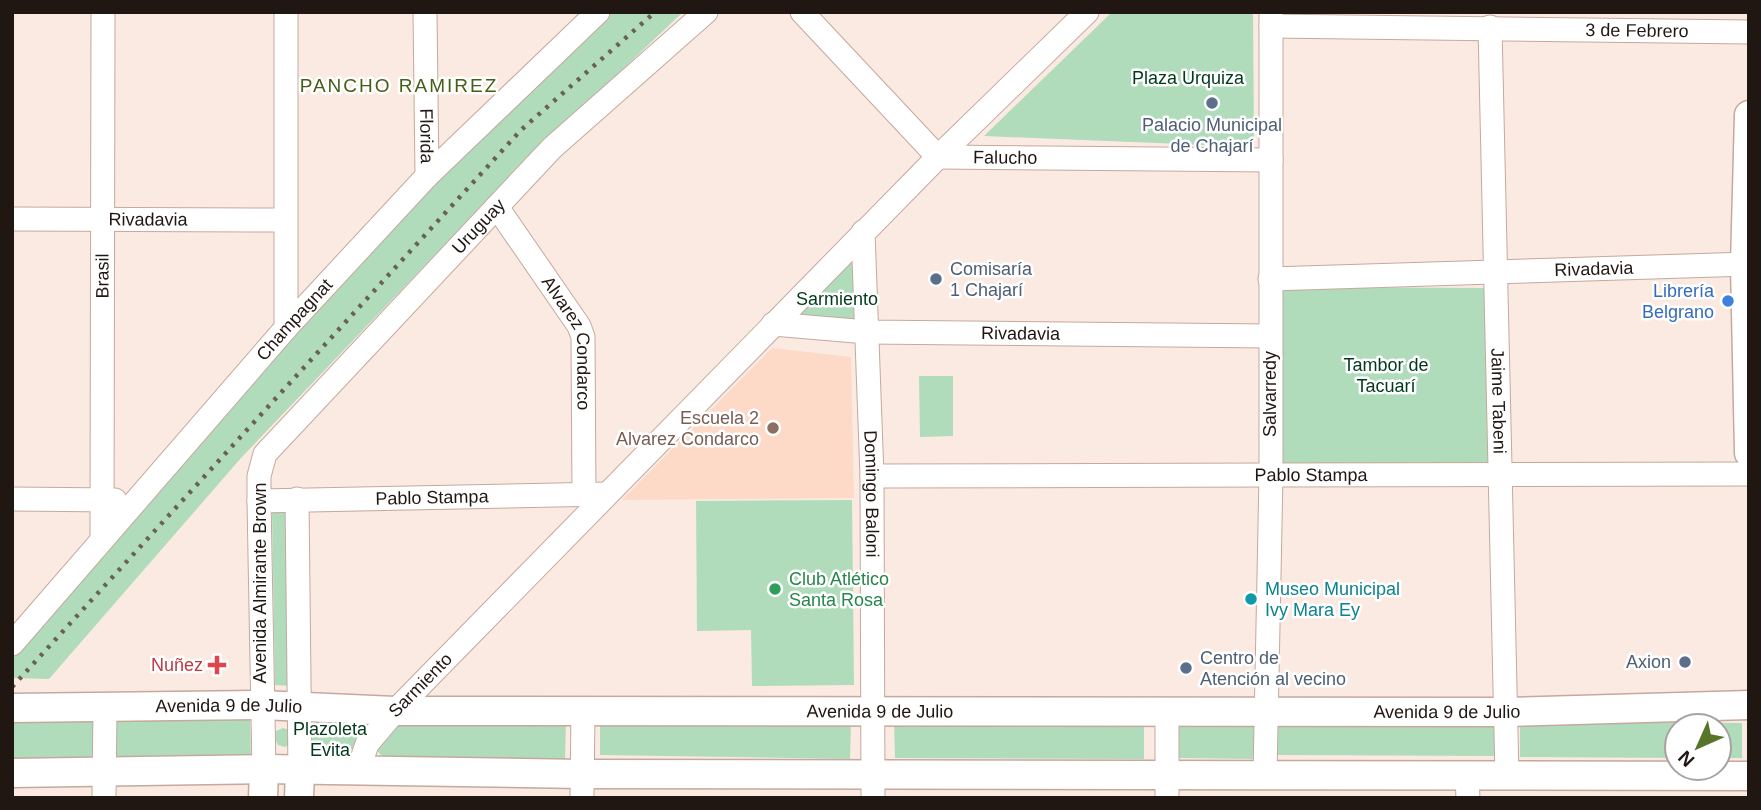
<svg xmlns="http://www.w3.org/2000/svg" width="1761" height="810" font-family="Helvetica,sans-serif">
  <rect width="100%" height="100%" fill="#fbeae2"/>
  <!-- built -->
  <polygon fill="#fdd9c8" points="772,348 851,357 854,498 622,500"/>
  <!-- green -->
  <g fill="#b0dcbc">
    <polygon points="608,12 683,12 508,178 241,458 49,679 12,678 12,655 329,295 480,132"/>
    <polygon points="1112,12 1253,12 1254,147 984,136"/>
    <polygon points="860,239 863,328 779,321"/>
    <polygon points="1283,287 1487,288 1489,464 1283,464"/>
    <polygon points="919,376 953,376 953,436 920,437"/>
    <polygon points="852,500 854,685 752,686 751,630 697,631 696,501"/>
    <polygon points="291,511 291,686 275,685 272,512"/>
    <polygon points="250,714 251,760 115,766 115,718"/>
    <polygon points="12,717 95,718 93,763 12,761"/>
    <polygon points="319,718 358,719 365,726 366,734 344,757 313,757 310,751 310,725"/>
    <polygon points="600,718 851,721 850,759 600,755"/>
    <polygon points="403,719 566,720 565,759 386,760 378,752 380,740"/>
    <polygon points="1276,719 1498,721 1497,756 1276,755"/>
    <polygon points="894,720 1144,723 1144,759 895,758"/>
    <polygon points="1179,721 1255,722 1255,759 1179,758"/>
    <polygon points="1520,721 1742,723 1742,758 1719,758 1719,726 1677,726 1677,758 1520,757"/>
    <polygon points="283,728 290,730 292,743 285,747 278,745 275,739 276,731"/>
  </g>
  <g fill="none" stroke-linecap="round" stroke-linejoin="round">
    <!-- minor casing -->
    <g stroke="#c5a99c" stroke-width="25">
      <g id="minor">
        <path id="s1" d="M425,12L427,176"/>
        <path id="s2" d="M802,12L938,157L1271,160"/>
        <path id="s3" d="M1271,26L1749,32"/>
        <path id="s4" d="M1490,27L1507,776"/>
        <path id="s5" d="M497,207L579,326L583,337L584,495"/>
        <path id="s6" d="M12,219L285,220"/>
        <path id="s7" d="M863,232L872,476L873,798"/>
        <path id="s8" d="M1270,279L1749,264"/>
        <path id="s9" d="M773,324L867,332L1270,336"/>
        <polyline points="286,328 286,12"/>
        <path id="s10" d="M872,476L1749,474"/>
        <polyline points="12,499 115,500"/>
        <polyline points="297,499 300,771"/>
        <path id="s11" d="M259,501L606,494"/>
        <path id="s12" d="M102,538L103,12"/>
        <path id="s13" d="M12,644L286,328L427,176L598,12"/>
        <path id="s14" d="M264,769L259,501V476L265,454L552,148L706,12"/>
        <path id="s15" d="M358,771L367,744L395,711L938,157L1087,12"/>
        <polyline points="1265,776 1271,475 1271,12"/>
        <polyline points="1467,776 1468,798"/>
        <polyline points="104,798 105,709"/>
        <polyline points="582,798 583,710"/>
        <polyline points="1167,798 1167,711"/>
      </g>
    </g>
    <!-- major casing -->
    <g stroke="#c5a99c" stroke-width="31">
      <g id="major">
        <polyline points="1749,115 1745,264 1749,453"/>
        <path id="s16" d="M12,708L261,705L395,711L1506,712L1749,705"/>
        <polyline points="12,773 264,769 582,774 1749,776"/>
        <polyline points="263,798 264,769"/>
        <polyline points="299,798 300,771"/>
      </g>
    </g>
    <!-- minor -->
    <use href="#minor" stroke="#fff" stroke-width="23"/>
    <!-- major -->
    <use href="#major" stroke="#fff" stroke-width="28"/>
    <!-- rail -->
    <polyline stroke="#6b5f59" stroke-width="4.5" stroke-dasharray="3.5 7" stroke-linecap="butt" points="12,687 521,130 655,12"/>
  </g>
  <!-- markers -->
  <g fill="#5c6f8a" stroke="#fff" stroke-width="2.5">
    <circle cx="1212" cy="103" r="7"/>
    <circle cx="936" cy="279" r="7"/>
    <circle cx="1685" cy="662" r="7"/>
    <circle cx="1186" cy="668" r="7"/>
  </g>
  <circle fill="#3f7fe0" stroke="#fff" stroke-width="2.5" cx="1728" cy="301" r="7"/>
  <circle fill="#8d6e63" stroke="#fff" stroke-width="2.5" cx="773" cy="428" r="7"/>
  <circle fill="#2e9e5b" stroke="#fff" stroke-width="2.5" cx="775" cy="589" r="7"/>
  <circle fill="#0f9aa8" stroke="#fff" stroke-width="2.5" cx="1251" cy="599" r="7"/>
  <path fill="#e0444e" stroke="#fff" stroke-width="2.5" d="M213.5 654.5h7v7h7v7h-7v7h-7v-7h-7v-7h7z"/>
  <g text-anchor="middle" stroke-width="5" stroke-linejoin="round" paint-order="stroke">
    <!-- street labels -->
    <g font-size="18" fill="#211712" stroke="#fff">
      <text dy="6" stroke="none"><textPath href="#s3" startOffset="366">3 de Febrero</textPath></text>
      <text dy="6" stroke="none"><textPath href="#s1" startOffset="124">Florida</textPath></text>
      <text dy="6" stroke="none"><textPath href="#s2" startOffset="266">Falucho</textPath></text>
      <text dy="6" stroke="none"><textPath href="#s6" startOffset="136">Rivadavia</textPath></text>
      <text dy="6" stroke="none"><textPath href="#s14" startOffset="628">Uruguay</textPath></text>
      <text dy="6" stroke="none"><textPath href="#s8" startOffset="324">Rivadavia</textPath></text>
      <text dy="6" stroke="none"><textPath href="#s12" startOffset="262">Brasil</textPath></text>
      <text dy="6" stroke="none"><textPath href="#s13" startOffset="430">Champagnat</textPath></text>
      <text dy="6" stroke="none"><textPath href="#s9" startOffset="248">Rivadavia</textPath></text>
      <text dy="6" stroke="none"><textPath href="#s5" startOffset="158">Alvarez Condarco</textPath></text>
      <text transform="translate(1270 394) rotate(-90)" y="6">Salvarredy</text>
      <text dy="6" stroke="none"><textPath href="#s4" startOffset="374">Jaime Tabeni</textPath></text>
      <text dy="6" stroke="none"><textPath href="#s10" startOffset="439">Pablo Stampa</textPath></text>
      <text dy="6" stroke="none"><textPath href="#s7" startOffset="262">Domingo Baloni</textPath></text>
      <text dy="6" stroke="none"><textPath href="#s11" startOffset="173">Pablo Stampa</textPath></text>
      <text transform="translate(260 583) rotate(-90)" y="6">Avenida Almirante Brown</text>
      <text dy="6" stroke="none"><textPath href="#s15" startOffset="108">Sarmiento</textPath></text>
      <text dy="6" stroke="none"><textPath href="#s16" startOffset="217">Avenida 9 de Julio</textPath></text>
      <text dy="6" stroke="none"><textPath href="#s16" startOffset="868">Avenida 9 de Julio</textPath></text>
      <text dy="6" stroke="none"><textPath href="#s16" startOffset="1435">Avenida 9 de Julio</textPath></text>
    </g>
    <!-- park labels -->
    <g font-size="18" fill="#01391a" stroke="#fff">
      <text x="1188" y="84">Plaza Urquiza</text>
      <text x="837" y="305">Sarmiento</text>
      <text x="1386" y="371">Tambor de<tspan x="1386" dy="21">Tacuarí</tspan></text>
      <text x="330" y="735">Plazoleta<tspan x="330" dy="21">Evita</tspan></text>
    </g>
    <!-- service labels -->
    <g font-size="18" fill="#4e5e75" stroke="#fff" text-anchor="start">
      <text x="1212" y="131" text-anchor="middle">Palacio Municipal<tspan x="1212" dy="21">de Chajarí</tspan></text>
      <text x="950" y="275">Comisaría<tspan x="950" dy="21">1 Chajarí</tspan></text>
      <text x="1200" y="664">Centro de<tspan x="1200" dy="21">Atención al vecino</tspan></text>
      <text x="1671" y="668" text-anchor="end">Axion</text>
    </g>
    <!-- shop labels -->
    <g font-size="18" fill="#366cbe" stroke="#fff" text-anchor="end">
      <text x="1714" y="297">Librería<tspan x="1714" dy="21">Belgrano</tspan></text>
    </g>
    <!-- education labels -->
    <g font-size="18" fill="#785e54" stroke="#fff" text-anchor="end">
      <text x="759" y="424">Escuela 2<tspan x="759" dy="21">Alvarez Condarco</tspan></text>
    </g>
    <!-- leisure labels -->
    <g font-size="18" fill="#27864d" stroke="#fff" text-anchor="start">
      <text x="789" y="585">Club Atlético<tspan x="789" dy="21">Santa Rosa</tspan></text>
    </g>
    <!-- culture labels -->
    <g font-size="18" fill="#0d838f" stroke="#fff" text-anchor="start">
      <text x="1265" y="595">Museo Municipal<tspan x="1265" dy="21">Ivy Mara Ey</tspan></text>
    </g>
    <!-- health labels -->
    <g font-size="18" fill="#be3a42" stroke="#fff" text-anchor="end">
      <text x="203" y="671">Nuñez</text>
    </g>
    <!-- neighbourhood labels -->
    <g font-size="19" letter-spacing="2" fill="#455e18" stroke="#fff">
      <text x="399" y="92">PANCHO RAMIREZ</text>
    </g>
  </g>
  <!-- border -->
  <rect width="1761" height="810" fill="none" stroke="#211712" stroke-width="28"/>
  <!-- north arrow -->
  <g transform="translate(1698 747) rotate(225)"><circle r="33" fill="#ffffff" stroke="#a6a2a0" stroke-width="2"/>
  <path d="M0-5L12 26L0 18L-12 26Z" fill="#577428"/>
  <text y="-10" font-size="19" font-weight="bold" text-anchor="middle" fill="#211712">N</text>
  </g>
</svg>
